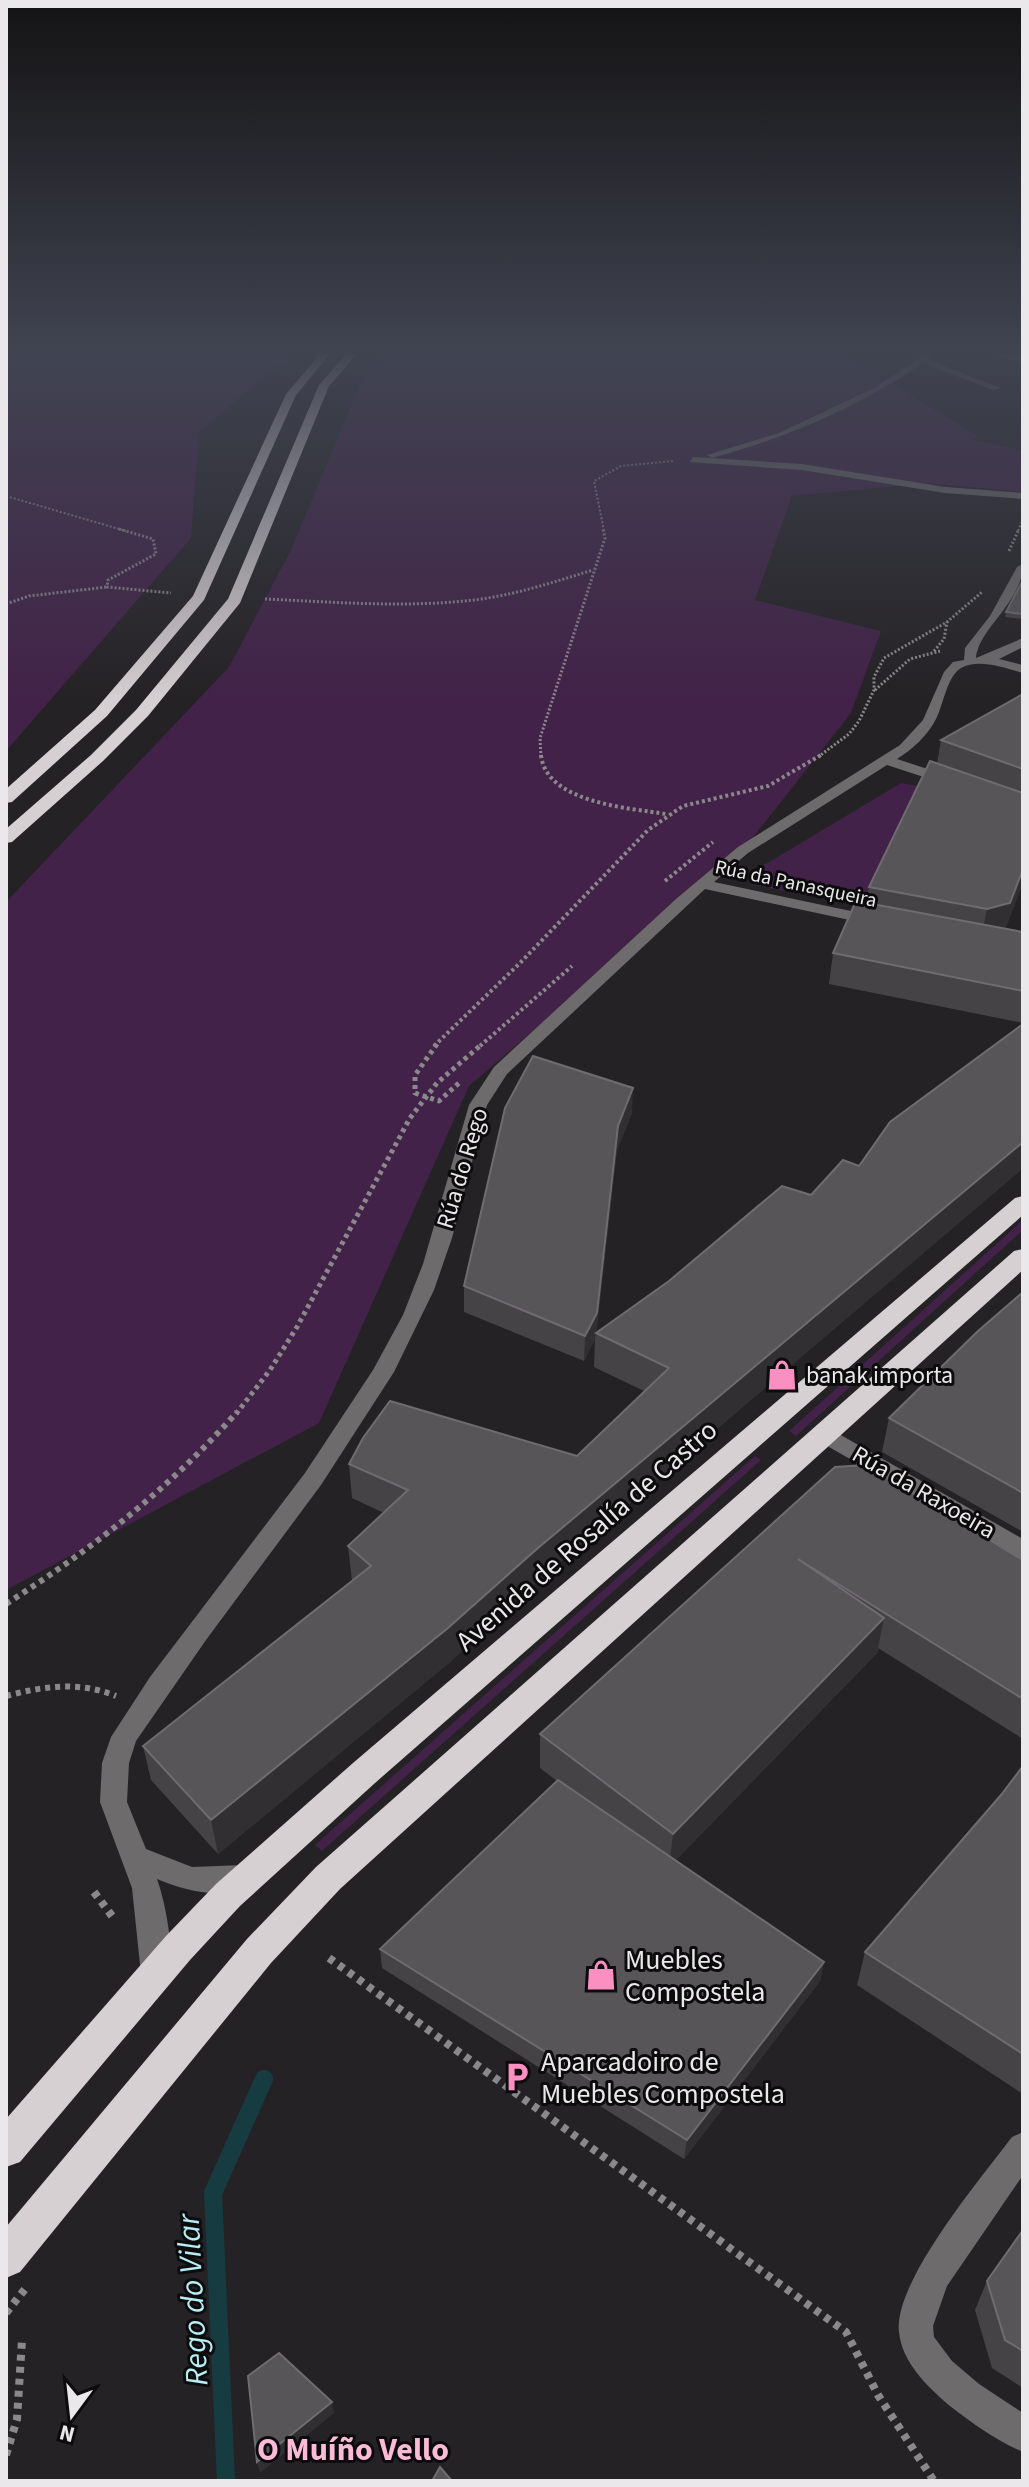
<svg xmlns="http://www.w3.org/2000/svg" width="1029" height="2487" font-family="'Source Sans 3',sans-serif">
  <rect width="100%" height="100%" fill="#252225"/>
  <!-- green -->
  <g fill="#422248">
    <polygon points="6,353 293,353 199,432 191,538 6,751"/>
    <polygon points="386,353 841,353 978,436 975,440 1023,451 1023,492 928,483 792,496 755,600 881,631 851,713 743,850 469,1086 319,1423 6,1590 6,902 229,667 290,552 361,383"/>
    <polygon points="901,783 923,787 864,906 753,885 749,879 754,871"/>
    <polygon points="1023,1220 1023,1230 796,1436 789,1431"/>
    <polygon points="755,1456 761,1460 322,1851 315,1845"/>
  </g>
  <g fill="none" stroke-linecap="round" stroke-linejoin="round">
    <!-- stream -->
    <polyline stroke="#163c42" stroke-width="18" points="226,2481 213,2193 264,2079"/>
    <!-- path-far5 -->
    <g stroke="#8b888b" stroke-width="2" stroke-dasharray="2 2" stroke-linecap="butt">
      <polyline points="6,496 126,531"/>
      <polyline points="604,531 594,481 621,466 673,461"/>
      <polyline points="1018,531 1023,519"/>
    </g>
    <!-- path-far4 -->
    <g stroke="#8b888b" stroke-width="3" stroke-dasharray="2 2" stroke-linecap="butt">
      <polyline points="119,529 153,539 156,554 108,580 107,587 171,593"/>
      <polyline points="1009,551 1019,529"/>
      <path d="M265,599C334,602 405,608 474,600C515,595 554,582 593,570"/>
      <polyline points="6,604 29,596 107,587"/>
      <polyline points="934,651 944,639 947,622"/>
      <polyline points="875,690 910,659 940,651"/>
      <polyline points="541,757 540,738 605,538 603,529"/>
      <polyline points="818,757 849,734 859,721 874,690 874,677 884,658 947,622 982,592"/>
    </g>
    <!-- path-far3 -->
    <g stroke="#8b888b" stroke-width="4" stroke-dasharray="3 3" stroke-linecap="butt">
      <path d="M541,755C546,803 629,808 666,814"/>
      <polyline points="665,881 713,842"/>
      <polyline points="434,1046 521,962 648,830 683,806 768,786 821,755"/>
      <polyline points="480,1046 572,966"/>
    </g>
    <!-- path-far2 -->
    <g stroke="#8b888b" stroke-width="5" stroke-dasharray="4 4" stroke-linecap="butt">
      <polyline points="437,1044 415,1075 415,1093 439,1101 460,1082"/>
      <polyline points="236,1414 270,1370 297,1327 410,1118 437,1083 482,1044"/>
    </g>
    <!-- path-far1 -->
    <g stroke="#8b888b" stroke-width="6" stroke-dasharray="5 5" stroke-linecap="butt">
      <path d="M6,1604C92,1549 169,1489 237,1412"/>
      <path d="M6,1696C44,1686 79,1681 116,1696"/>
    </g>
    <!-- path -->
    <g stroke="#8b888b" stroke-width="8" stroke-dasharray="6 6" stroke-linecap="butt">
      <polyline points="94,1892 115,1920"/>
      <polyline points="329,1958 846,2332 878,2395 934,2481"/>
      <polyline points="6,2313 25,2289"/>
      <polyline points="6,2455 17,2419 22,2340"/>
    </g>
    <!-- minor -->
    <g fill="#6e6b6c" fill-rule="evenodd">
      <path d="M927,353H937L929,360L1000,388L993,390L923,363C856,408 789,437 712,458L707,455L779,433L874,388Z"/>
      <polygon points="993,353 1023,357 1023,363 994,355"/>
      <polygon points="693,457 802,464 945,487 1023,493 1023,499 945,493 802,470 690,462"/>
      <path d="M1023,564C1023,602 978,629 976,658L1023,638V647L999,659L1023,665V673C1005,668 979,658 961,668C947,676 943,706 936,719C928,735 912,750 897,759L952,777V783H942L887,765L748,853L714,882L879,917V923L873,925L705,889L507,1074L487,1105L452,1238L434,1290L394,1372L321,1485L206,1640L136,1741L129,1763L127,1802L146,1849L192,1867L244,1865L254,1869L258,1878L254,1887C222,1899 188,1892 157,1879C166,1904 177,1960 166,1984L156,1988L146,1984L141,1974L132,1888L100,1802L102,1763L111,1737L150,1677L305,1473L373,1370L403,1315L423,1264L469,1105L494,1067L676,899L738,847L900,745L923,720L944,672L953,662L964,660L965,648L990,616L1017,567Z"/>
      <polygon points="825,1426 1023,1539 1023,1559 817,1440 814,1434 817,1428"/>
      <path d="M1023,2132V2175L947,2286L933,2326L934,2337L952,2361L979,2384L1023,2413V2452C997,2441 972,2423 950,2406C928,2387 902,2363 899,2332C893,2282 982,2177 1012,2137Z"/>
    </g>
    <!-- highway -->
    <g fill="#d7d0d2" fill-rule="evenodd">
      <polygon points="321,353 331,353 296,395 204,600 107,716 12,802 6,803 6,789 95,710 193,596 286,394"/>
      <polygon points="347,353 358,353 329,386 240,603 148,716 103,761 12,842 6,843 6,829 91,755 136,710 228,599 319,385"/>
      <polygon points="1023,1196 1023,1215 375,1783 240,1906 190,1960 20,2162 6,2167 6,2119 166,1936 216,1884 353,1763 1015,1198"/>
      <polygon points="1023,1249 1023,1270 340,1889 271,1963 20,2272 6,2278 6,2227 247,1939 316,1867 1014,1251"/>
    </g>
  </g>
  <!-- wall -->
  <g fill="#464347">
    <polygon points="1023,580 1023,619 1005,617 1006,612"/>
    <polygon points="1023,694 1023,883 1005,929 1023,932 1023,1023 829,984 833,953 866,903 869,887 937,764 941,740"/>
    <polygon points="1023,1024 1023,1168 537,1582 450,1662 218,1854 151,1780 143,1746 352,1581 348,1546 384,1513 352,1498 349,1464 577,1456 644,1391 594,1367 595,1339 584,1361 464,1312 464,1286 632,1113 617,1150 596,1332 859,1166"/>
    <polygon points="1023,1292 1023,1532 882,1452 889,1418"/>
    <polygon points="835,1467 1023,1560 1023,1739 878,1648 877,1653 676,1860 824,1962 820,1981 684,2159 382,1968 380,1949 557,1781 540,1768 540,1734"/>
    <polygon points="1023,1766 1023,2094 857,1985 865,1952 1001,1795"/>
    <polygon points="1023,2230 1023,2388 992,2368 975,2310 987,2281"/>
  </g>
  <!-- shaded-wall -->
  <g fill="#322f32">
    <polygon points="1023,869 1023,883 1004,933 981,939 987,909"/>
    <polygon points="633,1088 632,1113 617,1150 596,1338 596,1333 595,1339 584,1361 585,1336 618,1126"/>
    <polygon points="1023,1142 1023,1168 537,1582 450,1662 218,1854 211,1820"/>
    <polygon points="884,1618 877,1653 669,1867 673,1834"/>
    <polygon points="824,1962 820,1981 684,2159 687,2140"/>
    <polygon points="332,2402 334,2413 260,2473 257,2462"/>
  </g>
  <!-- building -->
  <g fill="#585559" stroke="#6f6c70" stroke-width="2">
    <polygon points="1023,580 1023,614 1006,612"/>
    <polygon points="1023,694 1023,769 941,740"/>
    <polygon points="930,761 1023,793 1023,869 1010,903 987,909 869,887"/>
    <polygon points="856,901 1023,932 1023,991 833,953"/>
    <polygon points="1023,1024 1023,1142 538,1548 448,1628 211,1820 143,1746 371,1566 348,1546 408,1490 349,1464 363,1438 390,1401 577,1456 669,1368 596,1333 669,1281 782,1186 811,1195 843,1160 859,1166 890,1122"/>
    <polygon points="533,1056 633,1088 618,1126 597,1313 585,1336 464,1286 505,1108"/>
    <polygon points="1023,1292 1023,1493 889,1418 978,1331"/>
    <polygon points="866,1465 1023,1560 1023,1699 798,1559 884,1618 673,1834 540,1734 835,1467"/>
    <polygon points="1023,1766 1023,2054 865,1952 1001,1795"/>
    <polygon points="558,1780 824,1962 687,2140 380,1949"/>
    <polygon points="1023,2230 1023,2351 1005,2340 987,2281"/>
    <polygon points="279,2353 332,2402 257,2462 248,2376"/>
    <polygon points="440,2467 452,2481 432,2481"/>
  </g>
  <!-- sky -->
  <linearGradient id="sky" x2="0" y2="1"><stop stop-color="#141314"/><stop offset="0.5" stop-color="#404451"/><stop offset="1" stop-color="#404451" stop-opacity="0"/></linearGradient>
  <rect width="1029" height="701" fill="url(#sky)"/>
  <!-- icons -->
  <defs>
    <g id="shop-bare" transform="scale(2.4)"><path d="M-5-2.5h2.3a2.7 3.5 0 0 1 5.4 0H5L5.5 6h-11ZM-1.5-2.5h3a1.5 2.3 0 0 0-3 0Z" fill="#fc8fc1" stroke="#0d0c0d" stroke-width="2.5" paint-order="stroke"/></g>
    <g id="parking-bare" transform="scale(2.4)"><path d="M-3.5-5.5H1a3.5 3.5 0 0 1 0 7H-1V5.5H-3.5ZM-1-3.4V-.6H.8a1.4 1.4 0 0 0 0-2.8Z" fill="#fc8fc1" stroke="#0d0c0d" stroke-width="2.5" paint-order="stroke"/></g>
  </defs>
  <g fill-rule="evenodd">
    <use href="#shop-bare" x="782" y="1375"/>
    <use href="#shop-bare" x="601" y="1975"/>
    <use href="#parking-bare" x="517" y="2077"/>
  </g>
  <g text-anchor="middle" stroke-width="6" stroke-linejoin="round" paint-order="stroke">
    <!-- far-street labels -->
    <g font-size="20" fill="#eae8ea" stroke="#0d0c0d">
      <text transform="translate(796 883) rotate(12)" y="7">Rúa da Panasqueira</text>
    </g>
    <!-- street labels -->
    <g font-size="24" fill="#eae8ea" stroke="#0d0c0d">
      <text transform="translate(462 1168) rotate(-73)" y="8">Rúa do Rego</text>
      <text transform="translate(924 1492) rotate(30)" y="8">Rúa da Raxoeira</text>
    </g>
    <!-- poi labels -->
    <g font-size="24" fill="#eae8ea" stroke="#0d0c0d" text-anchor="start">
      <text x="806" y="1383">banak importa</text>
    </g>
    <!-- near-street labels -->
    <g font-size="28" fill="#eae8ea" stroke="#0d0c0d">
      <text transform="translate(586 1535) rotate(-41)" y="10">Avenida de Rosalía de Castro</text>
    </g>
    <!-- near-poi labels -->
    <g font-size="28" fill="#eae8ea" stroke="#0d0c0d" text-anchor="start">
      <text x="625" y="1969">Muebles<tspan x="625" dy="32">Compostela</tspan></text>
      <text x="541" y="2071">Aparcadoiro de<tspan x="541" dy="32">Muebles Compostela</tspan></text>
    </g>
    <!-- near-water labels -->
    <g font-size="32" font-style="italic" fill="#b7edf6" stroke="#0d0c0d">
      <text transform="translate(192 2300) rotate(-93)" y="11">Rego do Vilar</text>
    </g>
    <!-- near-neighbourhood labels -->
    <g font-size="32" font-weight="bold" fill="#fbbbd6" stroke="#0d0c0d">
      <text x="353" y="2460">O Muíño Vello</text>
    </g>
  </g>
  <!-- border -->
  <rect width="1029" height="2487" fill="none" stroke="#eae8ea" stroke-width="16"/>
  <!-- north arrow -->
  <g transform="translate(72 2415) rotate(195)" stroke="#0d0c0d" stroke-width="6" paint-order="stroke">
  <path d="M0-6L14 30L0 20L-14 30Z" fill="#eae8ea"/>
  <text y="-12" font-size="22" font-weight="bold" text-anchor="middle" fill="#eae8ea">N</text>
  </g>
</svg>
